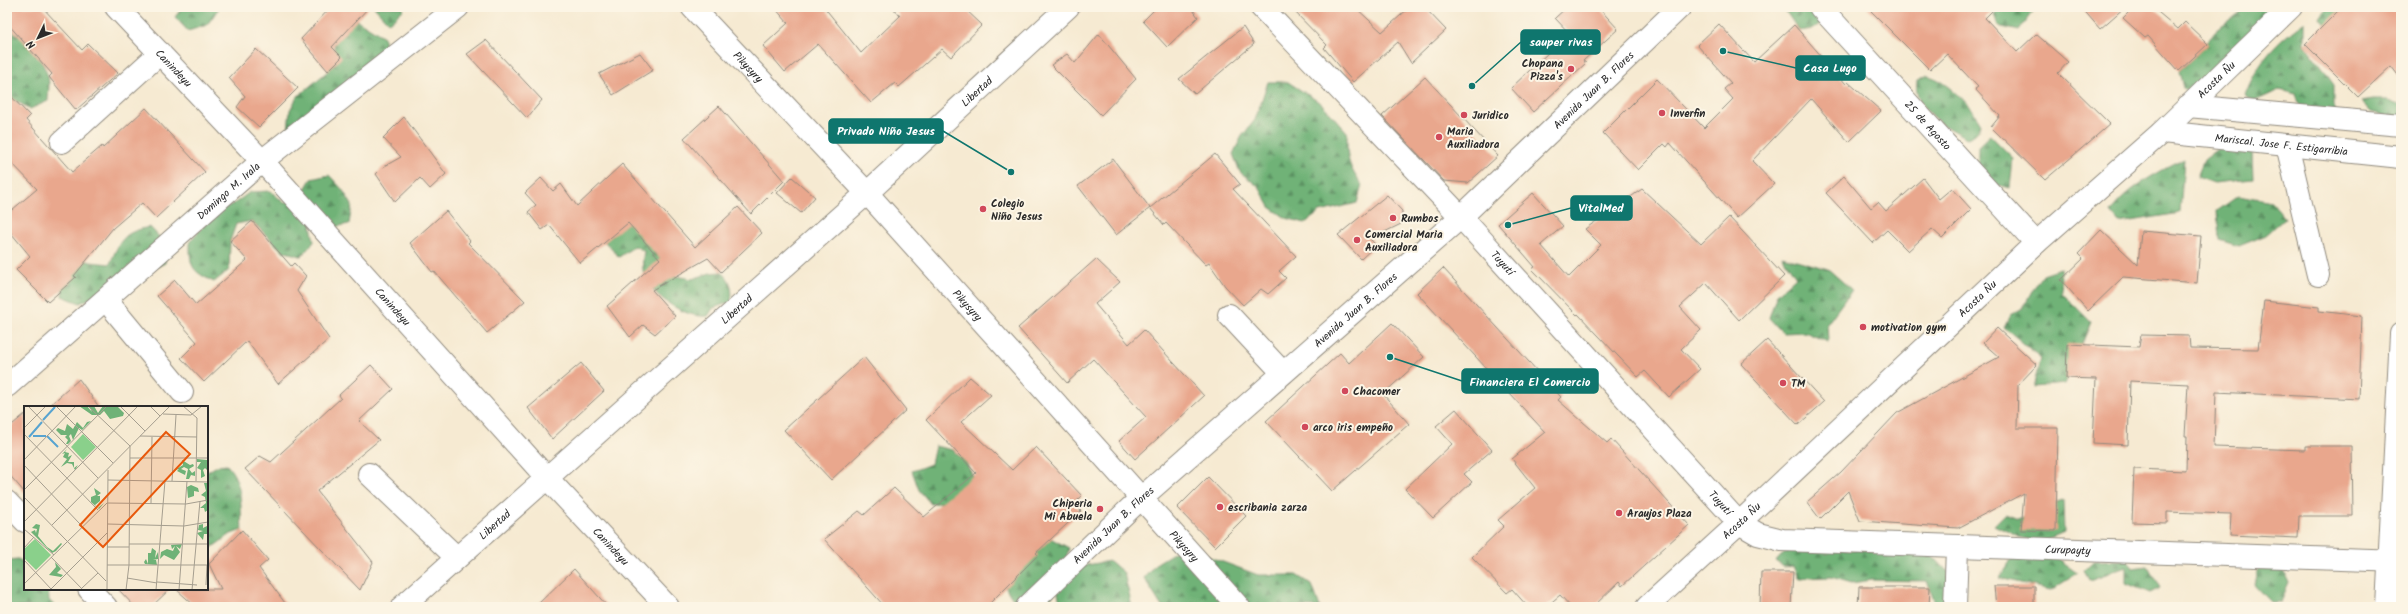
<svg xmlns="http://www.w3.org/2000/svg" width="2408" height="614" font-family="Kalam,sans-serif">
  <defs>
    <pattern id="forest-firs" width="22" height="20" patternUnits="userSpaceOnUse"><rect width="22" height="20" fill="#6fb277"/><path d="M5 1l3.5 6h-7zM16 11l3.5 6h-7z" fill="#5b9162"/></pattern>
  </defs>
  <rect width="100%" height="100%" fill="#fcf5e5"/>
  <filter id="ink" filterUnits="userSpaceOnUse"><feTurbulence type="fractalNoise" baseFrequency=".025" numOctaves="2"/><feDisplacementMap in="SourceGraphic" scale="8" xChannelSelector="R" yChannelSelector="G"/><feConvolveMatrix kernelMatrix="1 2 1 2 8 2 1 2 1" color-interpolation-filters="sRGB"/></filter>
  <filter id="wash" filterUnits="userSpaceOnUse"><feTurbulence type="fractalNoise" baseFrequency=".012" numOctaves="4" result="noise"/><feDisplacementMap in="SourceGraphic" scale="16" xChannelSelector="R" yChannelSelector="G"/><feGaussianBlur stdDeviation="0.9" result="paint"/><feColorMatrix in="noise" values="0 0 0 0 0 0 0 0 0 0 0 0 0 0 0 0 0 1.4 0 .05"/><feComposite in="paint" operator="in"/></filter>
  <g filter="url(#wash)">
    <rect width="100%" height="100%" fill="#f6ead2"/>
    <!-- forest -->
    <g fill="url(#forest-firs)" stroke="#4d6e51">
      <polygon points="183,7 218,7 219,8 207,25 188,31 175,17"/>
      <polygon points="374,7 401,7 404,9 389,23"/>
      <polygon points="1783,7 1816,7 1820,24 1812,29 1799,31"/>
      <polygon points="2001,7 2036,7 2019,31 1998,26 1994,14"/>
      <polygon points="2294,7 2191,95 2183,88 2179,71 2200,51 2215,31 2245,8"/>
      <polygon points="2327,7 2344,7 2337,41 2320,18"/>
      <polygon points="352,17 384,37 385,58 288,130 290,110 297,97 328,71 334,50 336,28"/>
      <path d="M2305,22V44L2334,85V112L2301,111L2296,94L2279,90L2253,102L2245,95C2257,63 2277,41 2305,22Z"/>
      <path d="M7,27C23,37 43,58 48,77C50,84 48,94 48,101L30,109L13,99L7,91Z"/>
      <path d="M1928,76C1948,80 1972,107 1981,124C1978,133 1975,135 1967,138C1946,128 1912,109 1917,81Z"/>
      <path d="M1268,82H1288L1322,104L1347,132C1347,157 1347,165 1362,185L1357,203L1320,212L1305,223L1286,218L1270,207L1259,187L1240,172L1233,154L1242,136L1255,120Z"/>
      <polygon points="2373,100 2388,100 2401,105 2401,119 2371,111 2362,102"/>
      <polygon points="1990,135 2013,158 2010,188 1978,180 1978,146"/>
      <polygon points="2222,146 2252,151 2253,179 2214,183 2197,177 2204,160"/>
      <path d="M2184,159L2180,213L2119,223L2110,212C2129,187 2156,173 2184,159Z"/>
      <path d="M329,175L342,189L352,205L349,224L330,228L311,225L314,242L301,256L282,251L252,221L236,224L230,241L229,270L214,282C190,270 190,267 190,241L217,211L235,203L250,192L271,191L284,203L301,196L311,179Z"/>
      <path d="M609,191L676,276L692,279L710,273L721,272C731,278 733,291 731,302L713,308L708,316C685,319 647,294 643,270C642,264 643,257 644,251L635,246L619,257L605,242Z"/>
      <polygon points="2238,196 2272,202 2285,218 2266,235 2239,246 2219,240 2217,211"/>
      <path d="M150,227L165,243V263L80,303L62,296L64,276L73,255L90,262L110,264C120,240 123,232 150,227Z"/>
      <polygon points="1782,256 1828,269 1852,290 1827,324 1828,342 1805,332 1783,333 1769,318 1777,294 1796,277"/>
      <polygon points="2060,268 2062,293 2091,322 2065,384 2033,387 2041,358 2004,327 2010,315 2023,308 2042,274"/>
      <polygon points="935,446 953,450 966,463 975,480 1035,530 1069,548 1064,567 1070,568 1110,561 1124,573 1132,607 1061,607 1056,584 1051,599 1038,607 1016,604 950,501 931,504 919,490 912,471 931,464"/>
      <path d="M227,465C244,484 240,506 242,530L231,534L207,551V472L217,466Z"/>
      <polygon points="2063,500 2064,533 2043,542 2019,537 1994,525 2005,514 2018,519 2038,508"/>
      <polygon points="1191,542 1204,555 1258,575 1296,575 1312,585 1320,607 1162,607 1144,578 1157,563"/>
      <polygon points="1794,546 1931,554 1948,572 1949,607 1934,607 1934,599 1927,581 1871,580 1852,583 1831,577 1798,578 1793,566 1784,567 1775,561"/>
      <polygon points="2056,557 2078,573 2051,590 1999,578 2013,558"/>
      <polygon points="18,559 25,563 25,589 48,589 49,600 56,607 7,607 7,560"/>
      <polygon points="2127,560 2132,568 2148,566 2160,588 2150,593 2126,583 2126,567 2089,580 2084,571 2094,561"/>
      <polygon points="2280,564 2289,583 2281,601 2270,601 2254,584 2258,567"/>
    </g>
    <g id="blocks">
      <!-- building -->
      <g fill="#e9a78d">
        <polygon points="7,7 42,7 82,50 88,44 118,73 76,110 49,77 52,74 7,23"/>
        <polygon points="331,7 369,7 332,47 342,57 328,71 301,39"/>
        <polygon points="774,7 824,7 861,53 900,16 892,7 963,7 982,25 951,57 942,49 899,87 895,83 871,103 818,44 785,72 763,46 788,23"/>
        <polygon points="1157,7 1191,7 1198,17 1167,47 1143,21"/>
        <polygon points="1290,7 1355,7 1382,32 1410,7 1424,7 1446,30 1411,63 1398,42 1353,82 1324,48 1327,45"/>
        <polygon points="1567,7 1598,7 1618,29 1583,61 1586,63 1533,112 1511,88 1569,33 1555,18"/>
        <polygon points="1867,7 1996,7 1985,18 2017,52 2036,34 2068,62 2058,73 2110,124 2045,180 1991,127 2000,116 1975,89 1978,87 1947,54 1930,70"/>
        <polygon points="2081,7 2125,7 2100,29"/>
        <polygon points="2134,7 2152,7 2178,29 2185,22 2208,44 2179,71 2148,36 2145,38 2123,18"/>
        <polygon points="2342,7 2401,7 2401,79 2391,66 2358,97 2305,44"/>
        <polygon points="1719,24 1754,62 1794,25 1846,84 1848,82 1881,111 1849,142 1811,99 1752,161 1774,184 1737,218 1670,143 1667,147 1664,144 1638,170 1603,133 1657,79 1704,128 1733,99 1724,89 1731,83 1697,45"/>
        <polygon points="1243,27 1254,44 1195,94 1179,79"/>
        <polygon points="1099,34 1136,79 1101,115 1051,65 1067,54 1075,63"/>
        <polygon points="486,40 542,100 527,118 467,54"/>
        <polygon points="256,49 298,88 259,127 237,107 245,96 229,78"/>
        <polygon points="640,53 653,70 613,95 599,74"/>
        <polygon points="1425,77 1498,156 1468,183 1444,181 1382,116"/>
        <polygon points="7,92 30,116 26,120 72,172 102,146 103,148 146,108 205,172 156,218 142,203 113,228 74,276 76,277 48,302 16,270 30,256 7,228 7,214 37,189 7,158"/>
        <polygon points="719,106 784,181 751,214 684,138"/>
        <polygon points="404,117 446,174 430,189 420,178 395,202 376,174 383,167 401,157 383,138"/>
        <polygon points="1215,154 1240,184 1233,189 1296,256 1279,271 1286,278 1268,294 1261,289 1243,305 1225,286 1209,263 1206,265 1166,223 1164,225 1150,208"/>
        <polygon points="1113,159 1150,208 1116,235 1078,186"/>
        <polygon points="622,164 695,247 738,207 762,233 721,272 708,258 652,290 675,316 655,334 643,325 630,337 607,306 660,259 628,223 580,263 549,225 542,230 528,212 536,205 525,193 541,178 553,191 561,184 577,206"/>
        <polygon points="1844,176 1871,208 1878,202 1886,211 1923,178 1939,199 1952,188 1971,209 1942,238 1932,229 1908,251 1887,230 1873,243 1826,193"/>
        <polygon points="792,177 815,197 801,213 777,193"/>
        <polygon points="1642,189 1701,244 1729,217 1784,276 1739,320 1706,283 1680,307 1701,330 1681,349 1700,369 1669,397 1645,371 1638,377 1578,314 1577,315 1532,269 1535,267 1498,224 1533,193 1563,226 1541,245 1569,277 1601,245 1585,229"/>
        <polygon points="1387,195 1402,211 1401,224 1370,239 1376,245 1361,259 1338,235"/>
        <polygon points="446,211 470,241 468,243 525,301 487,333 434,271 432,272 410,243"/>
        <polygon points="252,221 291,266 294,263 306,276 297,291 329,339 278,384 247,341 204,382 181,358 197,342 157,296 175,280 196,305 247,260 230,241"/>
        <polygon points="2101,230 2138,265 2141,231 2201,236 2197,283 2123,277 2088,311 2061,280 2083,259 2078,254"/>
        <polygon points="1096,259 1120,282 1095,304 1129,344 1144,330 1204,396 1135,459 1119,441 1146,417 1093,359 1067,383 1018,328"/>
        <polygon points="1443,268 1561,397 1558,400 1607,443 1611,439 1689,525 1622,586 1619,582 1593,607 1571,607 1560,595 1546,607 1528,607 1512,589 1507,593 1472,557 1504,526 1498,520 1535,488 1512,459 1545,432 1417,293"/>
        <polygon points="2264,301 2319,307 2319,311 2362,316 2359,399 2216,392 2214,447 2305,450 2305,446 2352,446 2353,516 2299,516 2298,538 2230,535 2231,514 2167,512 2167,523 2132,522 2134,469 2186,471 2187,436 2185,436 2188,384 2130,381 2128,445 2093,443 2096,379 2066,378 2067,344 2139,347 2141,335 2189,336 2190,348 2258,349"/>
        <polygon points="1392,323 1424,357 1383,394 1409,424 1332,491 1266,421 1340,353 1349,363"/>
        <polygon points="1997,328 2037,365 2018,385 2017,428 2058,428 2056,531 2021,530 2024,493 1958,528 1860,521 1848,491 1820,519 1807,502 1841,472 1897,413 1999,357 1983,343"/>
        <polygon points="1767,340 1824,402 1798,425 1741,364"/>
        <polygon points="864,357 906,410 831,480 784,430"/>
        <polygon points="581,363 604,391 552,439 528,408"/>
        <polygon points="371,365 393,389 359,421 379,440 317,491 373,562 360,590 245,469 260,456 271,462 341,398 339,395"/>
        <polygon points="970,377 991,395 961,422 1012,470 1036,447 1082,496 1074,504 1081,511 1036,553 1038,555 986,607 885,607 824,539 859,511 864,515 894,488 924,517 976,473 926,420"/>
        <polygon points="79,379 99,407 48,407"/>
        <polygon points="1456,409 1492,450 1464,474 1472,482 1433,518 1405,489 1452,444 1436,426"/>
        <polygon points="25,414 25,493 7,472 7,429"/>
        <polygon points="1208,477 1246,516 1215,547 1177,508"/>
        <polygon points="242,530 268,560 259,568 288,607 196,607 176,589 221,589 209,564"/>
        <polygon points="574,569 608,607 535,607"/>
        <polygon points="1761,572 1793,572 1791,607 1760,607"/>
        <polygon points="1994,586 2034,586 2034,607 1996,607"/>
        <polygon points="1859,587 1930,587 1929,607 1858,607"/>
        <polygon points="118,589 170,589 151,607 135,607"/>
      </g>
    </g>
  </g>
  <g filter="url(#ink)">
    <use href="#blocks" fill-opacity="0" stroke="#908a7e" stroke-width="1"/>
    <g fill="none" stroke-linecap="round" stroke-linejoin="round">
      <!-- minor casing -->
      <g stroke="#908a7e" stroke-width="24">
        <g id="minor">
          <path id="s1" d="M116,7L262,161L546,477L668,607"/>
          <path id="s2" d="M692,7L867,193L1239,607"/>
          <path id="s3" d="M1261,7L1461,217L1739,523L1758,534L1782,540L2401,561"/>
          <path id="s4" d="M1820,7L2036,243"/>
          <polyline points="2188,106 2401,125"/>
          <path id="s5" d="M2162,132L2401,157"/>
          <polyline points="62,142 160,53"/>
          <polyline points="2287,145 2318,275"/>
          <polyline points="106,300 182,392"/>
          <polyline points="1229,315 1283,373"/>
          <path id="s6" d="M7,386L262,161L458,7"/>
          <polyline points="369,474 456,557"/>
          <polyline points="7,502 25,521"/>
          <polyline points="89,589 106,607"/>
          <path id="s7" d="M402,607L867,193L1068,7"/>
          <path id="s8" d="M1027,607L1140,499L1461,217L1680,7"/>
          <path id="s9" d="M1647,607L1739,523L2036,243L2162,132L2291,7"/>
          <polyline points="1955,607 1957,547"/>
          <polyline points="2387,607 2401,334"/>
        </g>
      </g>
      <!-- minor -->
      <use href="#minor" stroke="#fff" stroke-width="22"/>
    </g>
  </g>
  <!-- markers -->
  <g fill="#d1495b" stroke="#fcf5e5" stroke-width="1.5">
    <circle cx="1571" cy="69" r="4"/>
    <circle cx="1662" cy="113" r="4"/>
    <circle cx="1464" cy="115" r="4"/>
    <circle cx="1439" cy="137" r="4"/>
    <circle cx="983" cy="209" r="4"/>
    <circle cx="1393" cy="218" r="4"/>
    <circle cx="1357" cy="240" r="4"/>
    <circle cx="1863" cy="327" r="4"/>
    <circle cx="1783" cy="383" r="4"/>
    <circle cx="1345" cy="391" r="4"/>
    <circle cx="1305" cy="427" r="4"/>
    <circle cx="1220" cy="507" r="4"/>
    <circle cx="1100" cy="509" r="4"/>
    <circle cx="1619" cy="513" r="4"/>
  </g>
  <g text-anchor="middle" stroke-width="4" stroke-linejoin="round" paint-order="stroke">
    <!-- poi labels -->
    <g font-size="11" font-weight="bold" fill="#2b2b2b" stroke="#fcf5e5" text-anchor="start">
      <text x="1563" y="67" text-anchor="end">Chopana<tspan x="1563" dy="13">Pizza's</tspan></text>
      <text x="1670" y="117">Inverfin</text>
      <text x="1472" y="119">Juridico</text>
      <text x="1447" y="135">Maria<tspan x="1447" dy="13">Auxiliadora</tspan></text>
      <text x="991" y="207">Colegio<tspan x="991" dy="13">Niño Jesus</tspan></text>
      <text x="1401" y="222">Rumbos</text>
      <text x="1365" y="238">Comercial Maria<tspan x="1365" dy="13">Auxiliadora</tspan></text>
      <text x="1871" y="331">motivation gym</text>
      <text x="1791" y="387">TM</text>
      <text x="1353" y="395">Chacomer</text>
      <text x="1313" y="431">arco iris empeño</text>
      <text x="1092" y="507" text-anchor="end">Chiperia<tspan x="1092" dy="13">Mi Abuela</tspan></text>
      <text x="1228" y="511">escribania zarza</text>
      <text x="1627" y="517">Araujos Plaza</text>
    </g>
    <!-- street labels -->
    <g font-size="11" fill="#2b2b2b" stroke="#fcf5e5">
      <text dy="4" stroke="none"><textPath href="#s2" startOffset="82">Pikysyry</textPath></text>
      <text dy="4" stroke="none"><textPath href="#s1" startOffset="84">Canindeyu</textPath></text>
      <text dy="4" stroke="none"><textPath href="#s9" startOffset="776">Acosta Ñu</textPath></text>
      <text dy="4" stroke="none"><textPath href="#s8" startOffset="767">Avenida Juan B. Flores</textPath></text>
      <text dy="4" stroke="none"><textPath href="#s7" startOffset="772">Libertad</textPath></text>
      <text dy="4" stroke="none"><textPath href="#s4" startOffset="160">25 de Agosto</textPath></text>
      <text dy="4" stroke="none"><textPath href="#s5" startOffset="120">Mariscal. Jose F. Estigarribia</textPath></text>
      <text dy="4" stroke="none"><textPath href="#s6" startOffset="295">Domingo M. Irala</textPath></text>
      <text dy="4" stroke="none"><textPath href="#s3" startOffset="352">Tuyutí</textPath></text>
      <text dy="4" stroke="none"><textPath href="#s9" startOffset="452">Acosta Ñu</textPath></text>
      <text dy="4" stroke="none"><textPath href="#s1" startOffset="408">Canindeyu</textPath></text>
      <text dy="4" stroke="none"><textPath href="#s2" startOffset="406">Pikysyry</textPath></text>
      <text dy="4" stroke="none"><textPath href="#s7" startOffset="448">Libertad</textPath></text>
      <text dy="4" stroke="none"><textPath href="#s8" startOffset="443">Avenida Juan B. Flores</textPath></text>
      <text dy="4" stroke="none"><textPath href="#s3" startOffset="676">Tuyutí</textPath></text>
      <text dy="4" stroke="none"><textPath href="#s9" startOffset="128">Acosta Ñu</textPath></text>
      <text dy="4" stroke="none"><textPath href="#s7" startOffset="124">Libertad</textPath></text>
      <text dy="4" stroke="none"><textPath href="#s8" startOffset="119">Avenida Juan B. Flores</textPath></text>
      <text dy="4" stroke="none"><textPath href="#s1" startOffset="732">Canindeyu</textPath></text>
      <text dy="4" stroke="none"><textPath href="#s2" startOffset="730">Pikysyry</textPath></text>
      <text dy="4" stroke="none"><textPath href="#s3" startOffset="1036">Curupayty</textPath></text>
    </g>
  </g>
  <!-- overview -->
  <g transform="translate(24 406)">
    <rect width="184" height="184" fill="#f6ead2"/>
    <path d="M55,0H63L68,6L65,0H70L74,7L79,0H93L100,7L99,10L86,13L80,5L84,1L76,9H68ZM67,15L58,24L55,22L49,34L47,28L45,30L47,35L44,38H42L44,34L41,31L43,29H37L32,24L34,22L41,25L43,18L49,23L53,16L59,22L63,16ZM43,43L41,46L45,47L44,51L48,49L44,56H50V62L54,59L51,64L48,58L43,57L37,61L43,53L39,51L41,47L38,48ZM173,53L183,54V64L181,62L179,64L181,70L177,72V64L173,62L177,56H173ZM158,54L166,59L169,58L170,60L165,63L168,67L171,65V70L167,69L165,73H162L164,63L160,61L157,63L162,65L161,69L153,65L155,63L151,64L159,59ZM180,77H183L184,85V104L181,106L180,102H176L182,97L181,91L177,89L182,85ZM167,79L174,82L175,86L170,85V90L164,92L163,81ZM70,82L77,87L73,90H76V95L71,99L74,102L80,97L75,103L67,96V91L72,89ZM12,118L16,119L14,130L23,141L29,145L37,137L38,138L32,145L28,147L7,126L11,124L12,127L13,123L8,122ZM179,118V122L183,120V128H180L179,134L173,127L179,125L174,124L175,119ZM158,138L156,143L152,140L156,146L150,154L140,149L136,153L137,146L143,143L149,145L151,140L148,143L147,139ZM128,142L132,145L131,152L134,146V153L129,154H132L133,159L121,158L120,156L122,153L124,158V147H127ZM31,156L37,163L33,167L39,169L37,171L25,169L32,161Z" fill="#6fb277"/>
    <path d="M59,28L72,41L59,54L47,41Z" fill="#8ad08b"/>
    <path d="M11,133L27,149L12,164L0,152V143Z" fill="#8ad08b"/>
    <path fill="none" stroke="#58a4d0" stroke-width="2" d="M19,14L31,1M9,30H22M23,30L34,41M5,31L18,16"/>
    <path fill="none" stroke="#a59e8f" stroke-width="1" d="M4,0L74,72M32,0L89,57M64,0L106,40L105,159L102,184M96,0L121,25M126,0L136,10M159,0L173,12L172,75M139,8L167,9L178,0M0,22L22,0M0,28L74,104M116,30L173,31M106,52H184M0,54L52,0M0,59L74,137M84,74L184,76M148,75L152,9M0,84L83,0M0,91L82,175M83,97L162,98L184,94M127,97L128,31M0,116L114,0M83,118L160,120L184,116M28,119L146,0M0,123L30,149M105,138H184M83,141H105M0,142L10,131M27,151L59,184M0,154L27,183M83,159H184M103,172L133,177M133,176L173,179M0,178L83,97M182,179L183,159M58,182L74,167M26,184L83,127M83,184L84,64M132,184L141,75M155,184L163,75M168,184L176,95"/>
    <path fill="#e8590c" fill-opacity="0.15" stroke="#e8590c" stroke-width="2" d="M142,26L166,48L79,141L56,119Z"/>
    <rect width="184" height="184" fill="none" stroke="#2b2b2b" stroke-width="2"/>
  </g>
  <!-- callouts -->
  <path fill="none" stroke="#0f766e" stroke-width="1.5" d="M1472 86L1521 42M1723 51L1796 68M1011 172L943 131M1508 225L1571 208M1390 357L1462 381"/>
  <g fill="#0f766e" stroke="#fcf5e5" stroke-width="1.5">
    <circle cx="1472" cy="86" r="4"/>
    <circle cx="1723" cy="51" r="4"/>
    <circle cx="1011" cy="172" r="4"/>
    <circle cx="1508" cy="225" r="4"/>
    <circle cx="1390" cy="357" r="4"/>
  </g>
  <g fill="#0f766e" stroke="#0f766e" stroke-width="1.5">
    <rect x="1521" y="30" width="79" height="24" rx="4"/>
    <rect x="1796" y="56" width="69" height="24" rx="4"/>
    <rect x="829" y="119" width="114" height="24" rx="4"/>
    <rect x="1571" y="196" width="61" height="24" rx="4"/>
    <rect x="1462" y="369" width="136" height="24" rx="4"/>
  </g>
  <g font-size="12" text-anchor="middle" font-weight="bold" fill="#fff">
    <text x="1561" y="46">sauper rivas</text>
    <text x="1830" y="72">Casa Lugo</text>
    <text x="886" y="135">Privado Niño Jesus</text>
    <text x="1601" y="212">VitalMed</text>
    <text x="1530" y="386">Financiera El Comercio</text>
  </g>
  <!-- margin -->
  <rect width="2408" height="614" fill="none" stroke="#fcf5e5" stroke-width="24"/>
  <!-- north arrow -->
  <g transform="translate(38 38) rotate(227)" stroke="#fcf5e5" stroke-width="3" paint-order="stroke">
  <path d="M0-3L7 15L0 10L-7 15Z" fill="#2b2b2b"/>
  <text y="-6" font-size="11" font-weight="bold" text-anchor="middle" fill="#2b2b2b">N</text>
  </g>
</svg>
